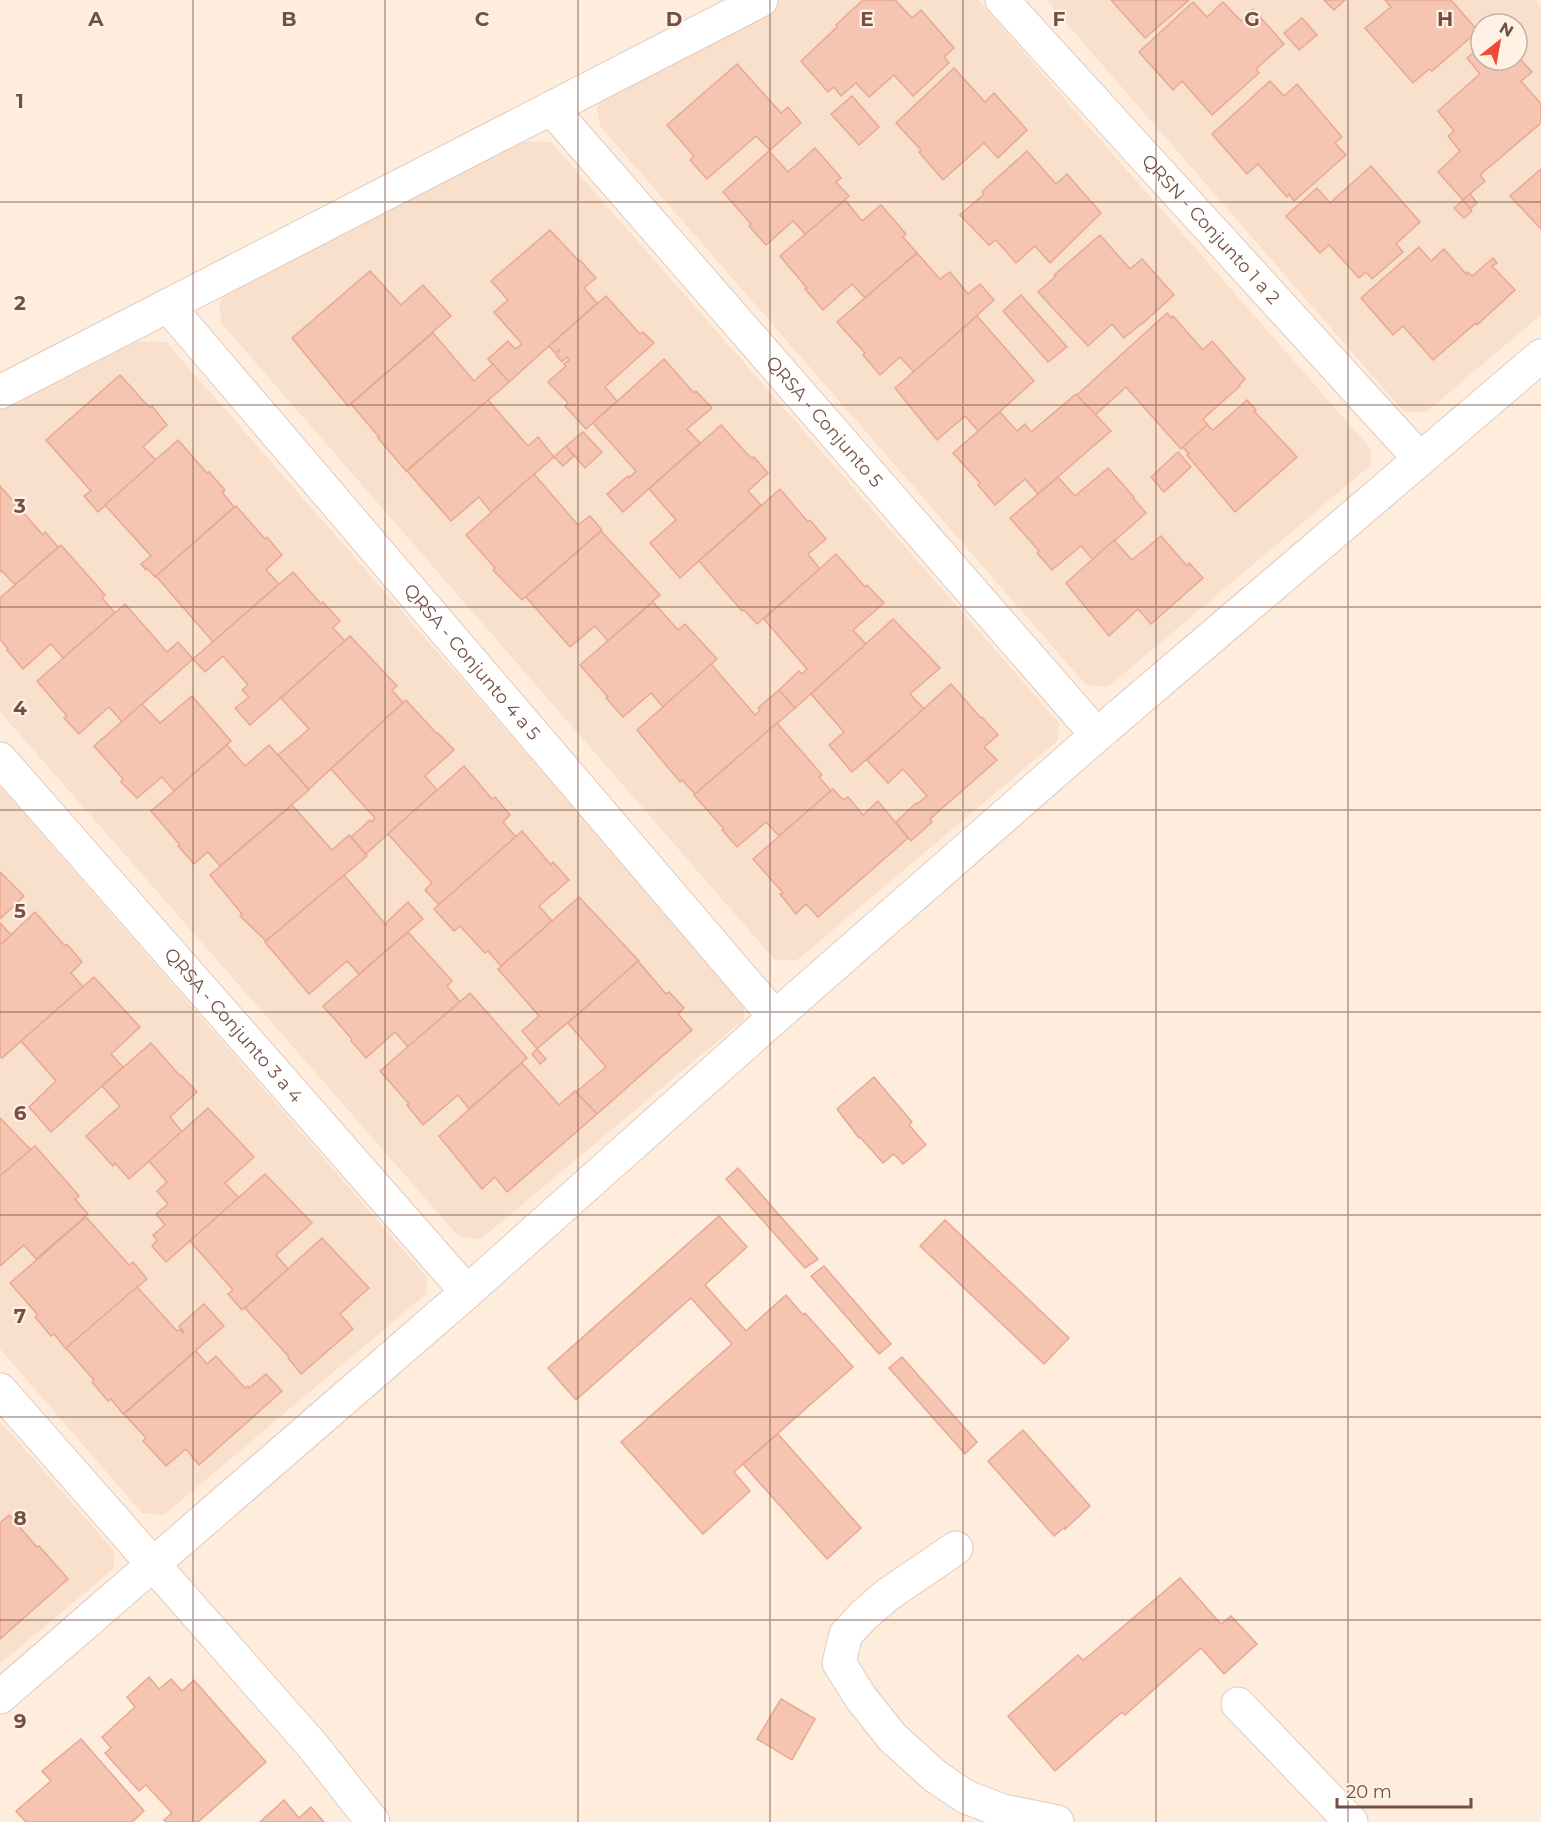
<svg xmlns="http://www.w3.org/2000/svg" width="1541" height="1822" font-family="Montserrat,sans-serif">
  <rect width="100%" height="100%" fill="#feeddc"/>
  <!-- residential -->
  <g fill="#f8e0cd" fill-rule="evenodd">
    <polygon points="781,0 978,0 1371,449 1371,465 1108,687 1086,685 600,126 597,108 603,95"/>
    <path d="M1046,0H1535L1541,7V315L1425,413L1403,411ZM1481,24H1517V60H1481Z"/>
    <polygon points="510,141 551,142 1059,723 1058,740 796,961 774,959 222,324 219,305 225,292"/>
    <polygon points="124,341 166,342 744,1002 744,1019 481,1239 459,1237 0,712 0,407"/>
    <polygon points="0,786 427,1277 426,1294 164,1515 142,1513 0,1349"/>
    <polygon points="0,1421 114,1551 114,1568 0,1664"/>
  </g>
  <!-- building -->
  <g fill="#f5c5b2" stroke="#e8a892" stroke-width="1.5">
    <polygon points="863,0 895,0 912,18 921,10 954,48 944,57 949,63 913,96 894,75 869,97 856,83 841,96 834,87 828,92 801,61 837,27 836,25"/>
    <polygon points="1111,0 1189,0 1145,38"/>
    <polygon points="1324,0 1345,0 1334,10"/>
    <polygon points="1385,0 1451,0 1478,31 1432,71 1429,69 1413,83 1365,28 1391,7"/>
    <polygon points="1193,2 1207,17 1223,2 1241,21 1253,9 1284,44 1256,69 1259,73 1212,115 1182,81 1173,90 1139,52"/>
    <polygon points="1302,18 1317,35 1299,50 1284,33"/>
    <polygon points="1481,46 1481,60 1517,60 1517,56 1532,72 1521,81 1541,104 1541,123 1480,175 1485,181 1463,200 1438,172 1460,151 1448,136 1454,131 1438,111 1480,74 1467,58"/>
    <polygon points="737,64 781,113 788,107 801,123 770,150 756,136 707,179 690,160 694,156 667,125"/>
    <polygon points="954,68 985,102 994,93 1027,130 998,158 984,143 943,180 919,152 921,150 896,123"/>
    <polygon points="1270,81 1284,96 1297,84 1342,137 1335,143 1346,155 1294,201 1289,194 1287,197 1258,164 1247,174 1212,134"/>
    <polygon points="852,96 879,127 859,145 831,114"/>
    <polygon points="815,148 841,178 836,182 849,196 806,235 793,221 766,245 749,226 751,224 723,192 769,151 788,172"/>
    <polygon points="1027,151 1056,184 1067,174 1101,213 1050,263 1035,246 1016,263 996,240 989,245 960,215 984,194 982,192 986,188"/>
    <polygon points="1371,166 1420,222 1396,244 1403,252 1372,279 1366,272 1359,278 1329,245 1320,253 1286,216 1317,188 1330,203"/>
    <polygon points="1541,169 1541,229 1510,196"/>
    <polygon points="1470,194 1477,203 1470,209 1463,200"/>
    <polygon points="845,200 862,221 881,205 906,234 903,237 917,253 865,298 852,284 823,310 805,289 807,288 780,256"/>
    <polygon points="1463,200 1472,211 1464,218 1454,208"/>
    <polygon points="550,230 579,261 580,260 596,278 584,288 597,303 509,382 488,359 508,341 515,349 522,344 494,312 508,300 491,281"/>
    <polygon points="1100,235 1130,269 1142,259 1174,295 1142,324 1142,323 1124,338 1112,324 1088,346 1038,292 1056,276 1054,275"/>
    <polygon points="1419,247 1431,261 1444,249 1466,274 1468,272 1472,276 1493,258 1497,263 1492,266 1515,290 1477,325 1476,323 1433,360 1403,326 1393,335 1361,298"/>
    <polygon points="917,253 940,279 950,272 968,294 980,284 994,300 914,372 900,357 880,375 863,355 865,353 837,322"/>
    <polygon points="370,271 401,305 423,285 451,316 348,406 292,338"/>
    <polygon points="1021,295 1067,347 1048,362 1003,311"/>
    <polygon points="606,296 640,334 643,332 654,343 605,387 617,401 586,429 565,406 568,403 548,382 566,366 564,364 569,360 567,357 562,362 556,355 560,351 559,350 555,353 549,346"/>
    <polygon points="1167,313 1171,318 1173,316 1203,350 1212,341 1245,379 1239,385 1240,386 1203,419 1208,425 1181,449 1126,387 1095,415 1077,395"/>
    <polygon points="977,316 1034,381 978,431 965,416 937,440 895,388"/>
    <polygon points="433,333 474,381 493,364 509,382 406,471 378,438 379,437 351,404"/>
    <polygon points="664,359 694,393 696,391 712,408 687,429 700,443 623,512 607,494 628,476 629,478 636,471 593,423"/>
    <polygon points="120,375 150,408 152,406 167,425 143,447 156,460 98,512 84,496 91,491 46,440"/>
    <polygon points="1076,394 1111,431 1038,494 1025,479 995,505 978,485 980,483 953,453 1000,412 1017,431 1025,424 1031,432"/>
    <polygon points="488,400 528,446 538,437 554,457 491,512 479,497 451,521 407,471"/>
    <polygon points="1247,400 1256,410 1254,411 1297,457 1235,512 1187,455 1189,454 1183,447 1207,425 1213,430"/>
    <polygon points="721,425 751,458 754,457 768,473 748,491 761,505 680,578 650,543 676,520 649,489"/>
    <polygon points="583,432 602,452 585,468 566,446"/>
    <polygon points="178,440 207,473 209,472 225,490 222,492 234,507 155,577 147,568 146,570 141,564 151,556 105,505"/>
    <polygon points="566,446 574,456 563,466 554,457"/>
    <polygon points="1178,452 1191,467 1164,492 1151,477"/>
    <polygon points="1108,468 1134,497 1133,498 1146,513 1093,560 1081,546 1052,570 1037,553 1039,551 1010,518 1058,477 1075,496"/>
    <polygon points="534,474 578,525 590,516 602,530 522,600 493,570 495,568 466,535"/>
    <polygon points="0,486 43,535 45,532 58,547 15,585 2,571 0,572"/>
    <polygon points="780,489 808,522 810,520 826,539 808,554 820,569 757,624 744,610 742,611 699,561"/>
    <polygon points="236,506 265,539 267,537 282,555 266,570 279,584 213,642 156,576"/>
    <polygon points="601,531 660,595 608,641 595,626 570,647 526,597"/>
    <polygon points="1161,536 1187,566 1189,563 1203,578 1151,624 1138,609 1109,636 1066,583 1114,540 1132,560"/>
    <polygon points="61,545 105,595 102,598 115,613 63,658 51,644 23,669 7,650 8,649 0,639 0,598"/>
    <polygon points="836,554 865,587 867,585 884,603 853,630 866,644 795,708 779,690 799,671 802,674 807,669 764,619"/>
    <polygon points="293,572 321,604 323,602 340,621 333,628 345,641 250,725 235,708 249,697 242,690 248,685 223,656 205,672 193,659"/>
    <polygon points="653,602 678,630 685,624 717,659 663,707 651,693 623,717 606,698 608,697 580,665"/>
    <polygon points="125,604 167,652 178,642 193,659 122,722 109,707 79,734 64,718 67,716 37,681"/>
    <polygon points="893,619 940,668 910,694 924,709 852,772 829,745 844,732 811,694"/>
    <polygon points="350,636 397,686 392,690 403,703 309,789 278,755 309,729 281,698"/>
    <polygon points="711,664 755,715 760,710 758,708 779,690 795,708 695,794 682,780 680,782 637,730"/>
    <polygon points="951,684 981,718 982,717 998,735 984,747 997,760 930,819 932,822 911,841 896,822 916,803 917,804 927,796 903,769 888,783 867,760"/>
    <polygon points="192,696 231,741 174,791 162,777 137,798 121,782 123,779 94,746 142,704 160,723"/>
    <polygon points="406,700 436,733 438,733 454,750 425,776 437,790 366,854 351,837 370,820 372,822 375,818 331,769"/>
    <polygon points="777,723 822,775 819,777 831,791 779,836 766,822 737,847 722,830 724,829 694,795"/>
    <polygon points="227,745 245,766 269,745 309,790 220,866 208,852 194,864 178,846 180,845 151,811"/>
    <polygon points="464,766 492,799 495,797 510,815 503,822 516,837 439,905 425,890 432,883 388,834"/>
    <polygon points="833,789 843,800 848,797 863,815 878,801 908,838 818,917 806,904 796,914 780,894 783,893 753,859"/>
    <polygon points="292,805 332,850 349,835 367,856 266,941 240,916 242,914 210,875"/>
    <polygon points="522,831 551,865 553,862 569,880 539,906 552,921 501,966 488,951 485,953 460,926 454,931 434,909"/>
    <polygon points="0,872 24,896 0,919"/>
    <polygon points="344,875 386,925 387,922 408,902 423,919 359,974 347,961 309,994 265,942"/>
    <polygon points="579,897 639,961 537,1049 522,1031 539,1016 498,969"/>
    <polygon points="35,912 65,946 67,944 82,962 71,973 83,987 2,1058 0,1057 0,945"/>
    <polygon points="0,923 11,935 0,945"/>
    <polygon points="408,932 452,981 447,986 460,1002 408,1047 395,1032 366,1058 351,1041 352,1039 323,1006"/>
    <polygon points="638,961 666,994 669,992 684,1008 678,1014 692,1030 597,1114 576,1092 606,1067 568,1023"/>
    <polygon points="94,977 140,1027 111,1054 123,1067 51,1132 29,1107 56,1081 21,1041"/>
    <polygon points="470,993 527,1058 469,1109 458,1095 423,1125 407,1105 409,1104 380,1071"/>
    <polygon points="151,1043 180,1076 181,1075 197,1092 170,1117 182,1132 129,1179 115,1163 113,1166 86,1136 120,1106 102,1086"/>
    <polygon points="537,1049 546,1059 540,1064 532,1054"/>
    <polygon points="522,1063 559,1105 575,1091 597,1114 507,1192 495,1177 482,1189 439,1136"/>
    <polygon points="874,1077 912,1122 909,1125 926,1145 903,1164 894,1154 883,1163 860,1137 859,1138 837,1109"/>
    <polygon points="208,1108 254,1157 225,1183 239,1198 166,1262 152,1246 157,1240 153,1235 165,1225 156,1214 168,1204 157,1191 167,1182 149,1161"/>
    <polygon points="0,1118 31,1150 0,1176"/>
    <polygon points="35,1146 79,1196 75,1199 88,1214 36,1259 24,1245 0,1266 0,1176"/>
    <polygon points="738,1168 818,1259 805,1268 726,1179"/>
    <polygon points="265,1174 312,1223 276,1255 288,1269 242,1310 228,1294 233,1290 190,1241"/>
    <polygon points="719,1216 747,1247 705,1285 746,1331 786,1295 803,1315 805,1313 853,1367 734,1472 750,1491 703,1534 621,1442 732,1344 691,1298 576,1400 548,1368"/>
    <polygon points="86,1217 129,1265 133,1262 147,1279 66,1349 54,1334 51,1336 35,1317 38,1315 10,1283"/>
    <polygon points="945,1220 1069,1338 1044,1364 920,1246"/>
    <polygon points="322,1238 369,1288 340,1314 353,1329 301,1374 288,1358 289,1357 245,1308"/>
    <polygon points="824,1266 891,1344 879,1354 811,1276"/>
    <polygon points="137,1287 177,1331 180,1329 183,1333 184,1332 179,1326 204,1304 224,1326 123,1414 111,1399 108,1401 92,1382 94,1380 66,1348"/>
    <polygon points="196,1351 207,1364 216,1356 245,1388 248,1386 249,1388 266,1374 282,1391 199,1465 186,1449 166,1466 143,1441 146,1438 124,1414"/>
    <polygon points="902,1357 977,1442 965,1454 889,1368"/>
    <polygon points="1023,1430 1090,1506 1065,1529 1065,1527 1054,1536 988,1461"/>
    <polygon points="778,1434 861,1528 827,1559 743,1464"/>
    <polygon points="9,1515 37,1547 39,1546 68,1579 0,1639 0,1523"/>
    <polygon points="1180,1578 1221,1624 1231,1616 1257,1644 1224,1674 1201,1648 1125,1715 1122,1712 1055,1771 1008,1716 1078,1655 1083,1660 1091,1654"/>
    <polygon points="149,1677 159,1689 171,1679 182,1691 194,1680 266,1762 198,1822 166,1822 164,1820 172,1813 146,1785 139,1791 105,1753 111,1748 102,1737 135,1707 127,1697"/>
    <polygon points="781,1699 815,1719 792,1760 757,1739"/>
    <polygon points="81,1739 144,1811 132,1822 26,1822 16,1811 51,1781 42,1771"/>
    <polygon points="284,1800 299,1818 311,1807 324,1822 260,1822"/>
  </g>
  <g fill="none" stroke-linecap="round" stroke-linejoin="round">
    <!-- minor casing -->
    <g stroke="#e3c9bb" stroke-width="35">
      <g id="minor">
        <path id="s1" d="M1002,0L1420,459"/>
        <path id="s2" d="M551,108L1097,735"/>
        <path id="s3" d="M168,306L775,1017"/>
        <polyline points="0,392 761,0"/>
        <path id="s4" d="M0,759L467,1292"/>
        <polyline points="0,1390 312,1745 373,1822"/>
        <polyline points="956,1548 887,1595 864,1615 846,1634 839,1663 861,1698 892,1737 935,1776 966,1797 1003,1811 1057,1822"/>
        <polyline points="0,1697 467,1292 775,1017 1097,735 1541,356"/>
        <polyline points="1238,1704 1351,1822"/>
      </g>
    </g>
    <!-- minor -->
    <use href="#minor" stroke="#fff" stroke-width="33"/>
  </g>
  <!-- grid -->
  <path fill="none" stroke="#744f44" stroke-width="1.5" stroke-opacity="0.55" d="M193,0V1822M385,0V1822M578,0V1822M770,0V1822M963,0V1822M1156,0V1822M1348,0V1822M0,202H1541M0,405H1541M0,607H1541M0,810H1541M0,1012H1541M0,1215H1541M0,1417H1541M0,1620H1541"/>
  <g text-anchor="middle" stroke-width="4.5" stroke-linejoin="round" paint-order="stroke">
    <!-- street labels -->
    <g font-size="18" fill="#744f44" stroke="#fff1e4">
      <text dy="6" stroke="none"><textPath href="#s1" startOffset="310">QRSN - Conjunto 1 a 2</textPath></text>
      <text dy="6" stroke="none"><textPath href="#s2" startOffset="416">QRSA - Conjunto 5</textPath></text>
      <text dy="6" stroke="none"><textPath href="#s3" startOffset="468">QRSA - Conjunto 4 a 5</textPath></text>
      <text dy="6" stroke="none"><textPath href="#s4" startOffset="354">QRSA - Conjunto 3 a 4</textPath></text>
    </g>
  </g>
  <g font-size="20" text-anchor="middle" font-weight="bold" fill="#744f44" stroke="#fff1e4" stroke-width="4.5" stroke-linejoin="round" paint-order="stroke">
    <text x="96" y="26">A</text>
    <text x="289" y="26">B</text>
    <text x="482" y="26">C</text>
    <text x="674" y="26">D</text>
    <text x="867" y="26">E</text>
    <text x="1059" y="26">F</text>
    <text x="1252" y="26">G</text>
    <text x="1445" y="26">H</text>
    <text x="20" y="108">1</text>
    <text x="20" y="310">2</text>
    <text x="20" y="513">3</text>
    <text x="20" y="715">4</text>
    <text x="20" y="918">5</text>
    <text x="20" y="1120">6</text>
    <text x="20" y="1323">7</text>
    <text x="20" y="1525">8</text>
    <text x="20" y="1728">9</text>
  </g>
  <!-- north arrow -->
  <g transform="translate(1499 42) rotate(31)"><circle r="28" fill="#fff1e4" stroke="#c7b0a4" stroke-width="1.5"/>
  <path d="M0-4.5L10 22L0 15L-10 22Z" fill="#f14b38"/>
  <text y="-9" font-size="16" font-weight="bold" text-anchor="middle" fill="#744f44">N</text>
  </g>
  <!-- scale -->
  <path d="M1337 1798v9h134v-9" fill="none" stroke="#744f44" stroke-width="3"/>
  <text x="1346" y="1798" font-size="18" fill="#744f44" stroke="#fff1e4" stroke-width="4.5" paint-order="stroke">20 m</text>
</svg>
